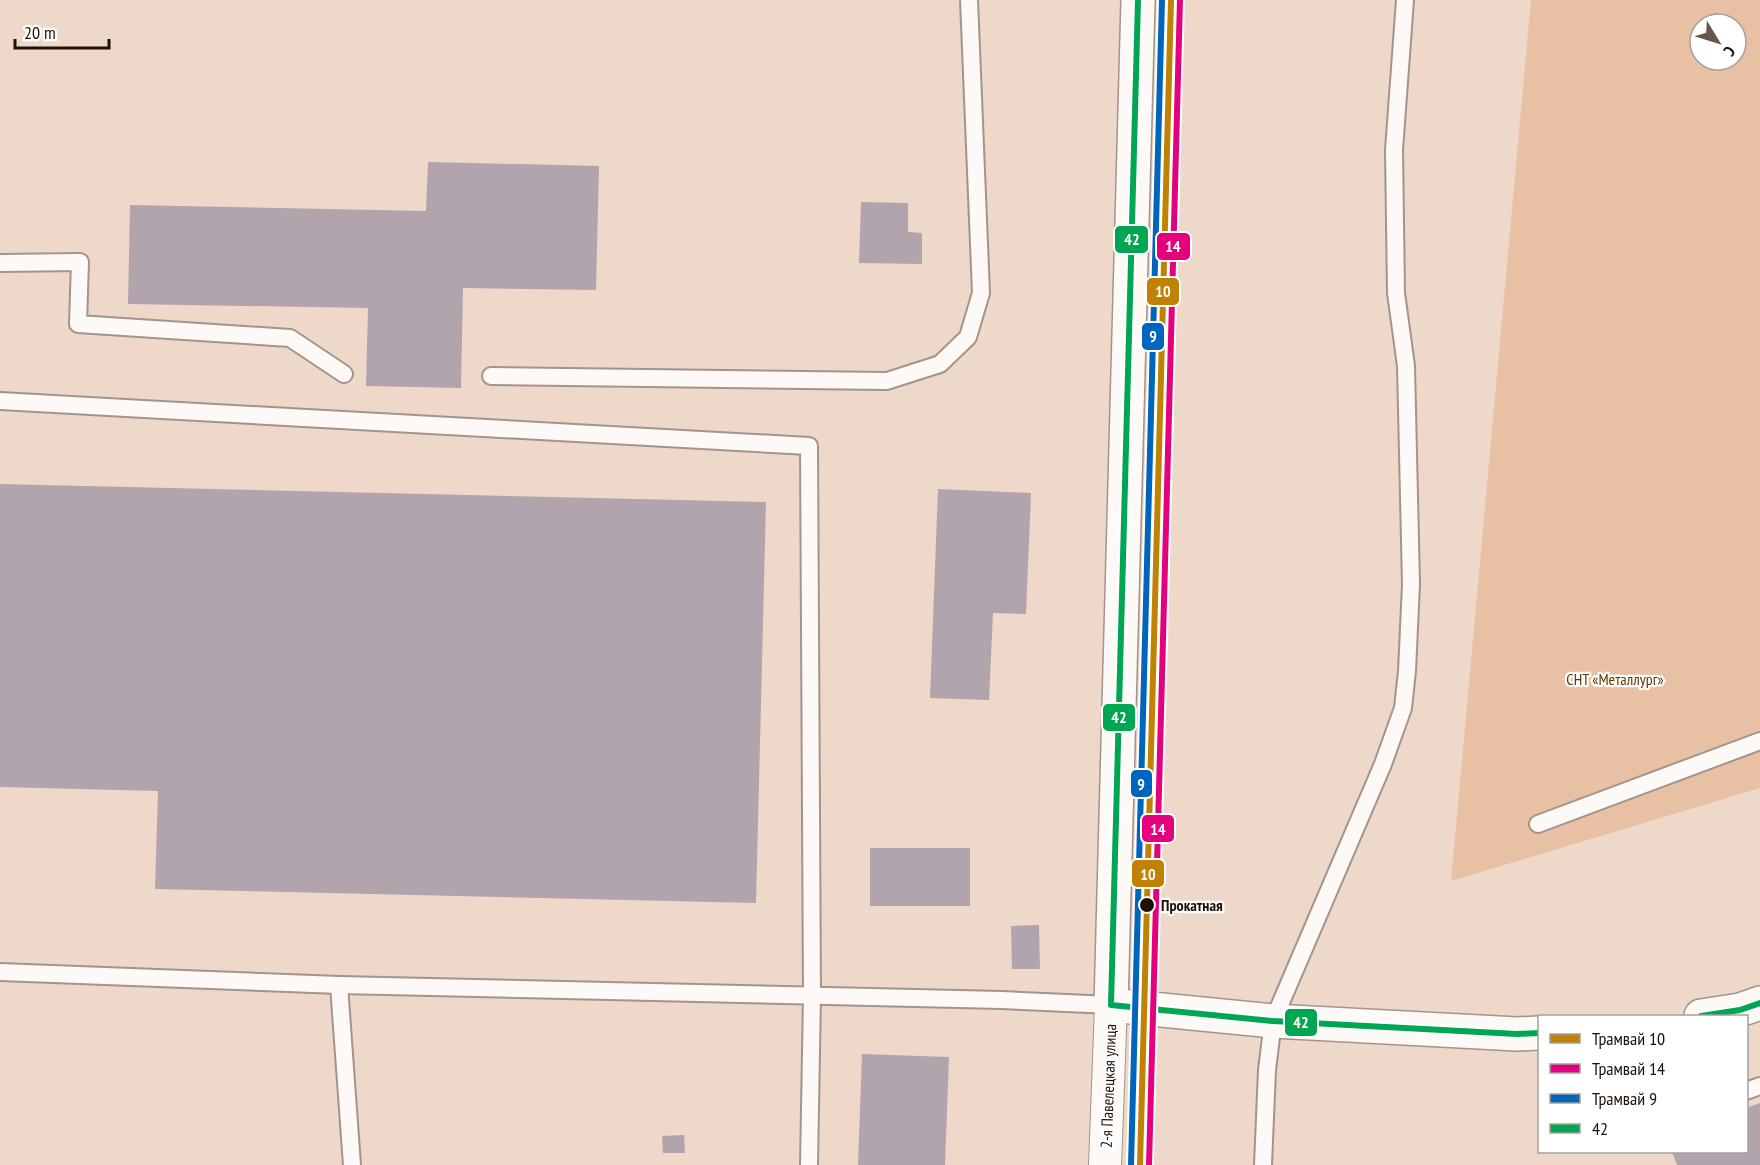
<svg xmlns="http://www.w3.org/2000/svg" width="1760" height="1165" font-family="'PT Sans Narrow',sans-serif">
  <rect width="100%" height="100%" fill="#edd8c9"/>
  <!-- green -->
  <path fill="#e8c1a5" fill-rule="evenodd" d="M1531,0H1760V788L1451,881ZM1700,24H1736V60H1700Z"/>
  <!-- building -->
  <g fill="#b2a4ac">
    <polygon points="428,162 599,166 596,290 463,288 461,388 366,386 368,308 128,304 130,205 426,211"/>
    <polygon points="861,202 908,203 908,232 922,233 922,264 859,263"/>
    <polygon points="0,484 766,502 756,903 155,889 158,791 0,787"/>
    <polygon points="938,489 1031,493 1026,614 993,613 989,700 930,698"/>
    <rect x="870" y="848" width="100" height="58"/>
    <polygon points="1039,925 1040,969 1012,969 1011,926"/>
    <polygon points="862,1054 949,1057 945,1165 858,1165"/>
    <polygon points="1760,1103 1760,1165 1677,1165 1672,1152 1746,1152 1746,1108"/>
    <polygon points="684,1135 685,1153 663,1153 662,1136"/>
  </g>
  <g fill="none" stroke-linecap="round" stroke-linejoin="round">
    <!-- lane casing -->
    <g stroke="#a49489" stroke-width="20">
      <g id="lane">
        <polyline points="0,263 80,262 78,324 290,338 344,374"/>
        <polyline points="491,376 887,381 940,364 968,337 981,293 969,0"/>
        <polyline points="0,401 809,446 812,995 809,1165"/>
        <polyline points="1538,824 1760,741"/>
        <polyline points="0,972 339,985 1002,1000 1111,1005"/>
        <polyline points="339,985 352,1165"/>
        <polyline points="1746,1091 1760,1086"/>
        <polyline points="1263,1165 1267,1070 1273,1021 1383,764 1403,708 1407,671 1411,584 1406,366 1396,293 1394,150 1405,0"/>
      </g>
    </g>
    <!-- street casing -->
    <g stroke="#a49489" stroke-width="34">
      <polyline id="street" points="1105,1165 1111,1005"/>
    </g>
    <!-- secondary casing -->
    <g stroke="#a49489" stroke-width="36">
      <g id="secondary">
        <polyline points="1138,0 1111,1005 1273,1021 1517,1034 1540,1033"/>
        <polyline points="1701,1016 1740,1010 1760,1003"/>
      </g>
    </g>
    <!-- lane -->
    <use href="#lane" stroke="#fcf9f7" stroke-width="16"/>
    <!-- street -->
    <use href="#street" stroke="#fcf9f7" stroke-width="32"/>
    <!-- secondary -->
    <use href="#secondary" stroke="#fcf9f7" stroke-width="33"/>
    <!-- bus-1 casing -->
    <g stroke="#fff" stroke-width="10">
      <g id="bus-1">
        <polyline points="1138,0 1111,1005 1273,1021 1517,1034 1540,1033"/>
        <polyline points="1701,1016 1740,1010 1760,1003"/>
      </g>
    </g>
    <!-- bus-1 -->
    <use href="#bus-1" stroke="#00a651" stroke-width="6"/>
    <!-- tram-1 casing -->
    <g stroke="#fff" stroke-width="10">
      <polyline id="tram-1" points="1140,1165 1171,0"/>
    </g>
    <!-- tram-2 casing -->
    <g stroke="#fff" stroke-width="10">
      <polyline id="tram-2" points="1149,1165 1180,0"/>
    </g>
    <!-- tram-3 casing -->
    <g stroke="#fff" stroke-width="10">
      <polyline id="tram-3" points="1131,1165 1162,0"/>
    </g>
    <!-- tram-1 -->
    <use href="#tram-1" stroke="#c18102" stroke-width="6"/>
    <!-- tram-2 -->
    <use href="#tram-2" stroke="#e5007d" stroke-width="6"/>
    <!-- tram-3 -->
    <use href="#tram-3" stroke="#0065bd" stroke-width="6"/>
  </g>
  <!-- markers -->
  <circle fill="#1e1107" stroke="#fff" stroke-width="2" cx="1147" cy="905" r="8"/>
  <g text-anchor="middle" stroke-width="4.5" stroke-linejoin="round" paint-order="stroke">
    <!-- park labels -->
    <g font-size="16" fill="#653400" stroke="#fff">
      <text x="1615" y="685">СНТ «Металлург»</text>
    </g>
    <!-- stop labels -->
    <g font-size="16" font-weight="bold" fill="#1e1107" stroke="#fff" text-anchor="start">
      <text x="1161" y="911">Прокатная</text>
    </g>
    <!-- street labels -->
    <g font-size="16" fill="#1e1107" stroke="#fff">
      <text transform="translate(1108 1086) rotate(-88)" y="6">2-я Павелецкая улица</text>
    </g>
  </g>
  <g stroke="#fff" stroke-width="2">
    <rect x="1114" y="225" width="35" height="29" rx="6" fill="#00a651"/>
    <rect x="1156" y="232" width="35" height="29" rx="6" fill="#e5007d"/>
    <rect x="1146" y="277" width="34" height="29" rx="6" fill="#c18102"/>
    <rect x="1141" y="322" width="24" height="29" rx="6" fill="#0065bd"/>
    <rect x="1102" y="703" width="34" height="29" rx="6" fill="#00a651"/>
    <rect x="1130" y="769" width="23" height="29" rx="6" fill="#0065bd"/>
    <rect x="1141" y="814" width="34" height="29" rx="6" fill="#e5007d"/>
    <rect x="1131" y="859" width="34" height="29" rx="6" fill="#c18102"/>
    <rect x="1284" y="1008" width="34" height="29" rx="6" fill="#00a651"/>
  </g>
  <g font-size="16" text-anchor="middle" font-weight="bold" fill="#fff">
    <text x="1132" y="245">42</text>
    <text x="1173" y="252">14</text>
    <text x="1163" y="297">10</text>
    <text x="1153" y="342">9</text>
    <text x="1119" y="723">42</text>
    <text x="1141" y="790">9</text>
    <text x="1158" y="835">14</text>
    <text x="1148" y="880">10</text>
    <text x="1301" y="1028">42</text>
  </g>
  <!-- legend -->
  <rect x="1538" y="1015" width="210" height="138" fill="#ffffff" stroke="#a5a09c" stroke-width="1.5"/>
  <rect x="1550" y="1034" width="30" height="9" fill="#c18102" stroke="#a5a09c" stroke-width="1.5"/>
  <text x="1592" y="1045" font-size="18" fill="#1e1107">Трамвай 10</text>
  <rect x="1550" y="1064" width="30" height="9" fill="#e5007d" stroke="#a5a09c" stroke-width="1.5"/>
  <text x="1592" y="1075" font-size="18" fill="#1e1107">Трамвай 14</text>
  <rect x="1550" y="1094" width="30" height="9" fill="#0065bd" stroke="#a5a09c" stroke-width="1.5"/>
  <text x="1592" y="1105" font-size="18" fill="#1e1107">Трамвай 9</text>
  <rect x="1550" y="1124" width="30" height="9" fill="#00a651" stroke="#a5a09c" stroke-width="1.5"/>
  <text x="1592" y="1135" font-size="18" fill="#1e1107">42</text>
  <!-- north arrow -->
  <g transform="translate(1718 42) rotate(128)"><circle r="28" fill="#ffffff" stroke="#a5a09c" stroke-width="1.5"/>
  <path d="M0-4.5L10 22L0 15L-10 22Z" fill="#66574b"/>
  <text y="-9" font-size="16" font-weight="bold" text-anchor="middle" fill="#1e1107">С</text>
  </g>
  <!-- scale -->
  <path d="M15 39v9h94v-9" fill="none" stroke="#1e1107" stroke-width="3"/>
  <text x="24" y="39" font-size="18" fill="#1e1107" stroke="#ffffff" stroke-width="4.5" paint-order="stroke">20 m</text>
</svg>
